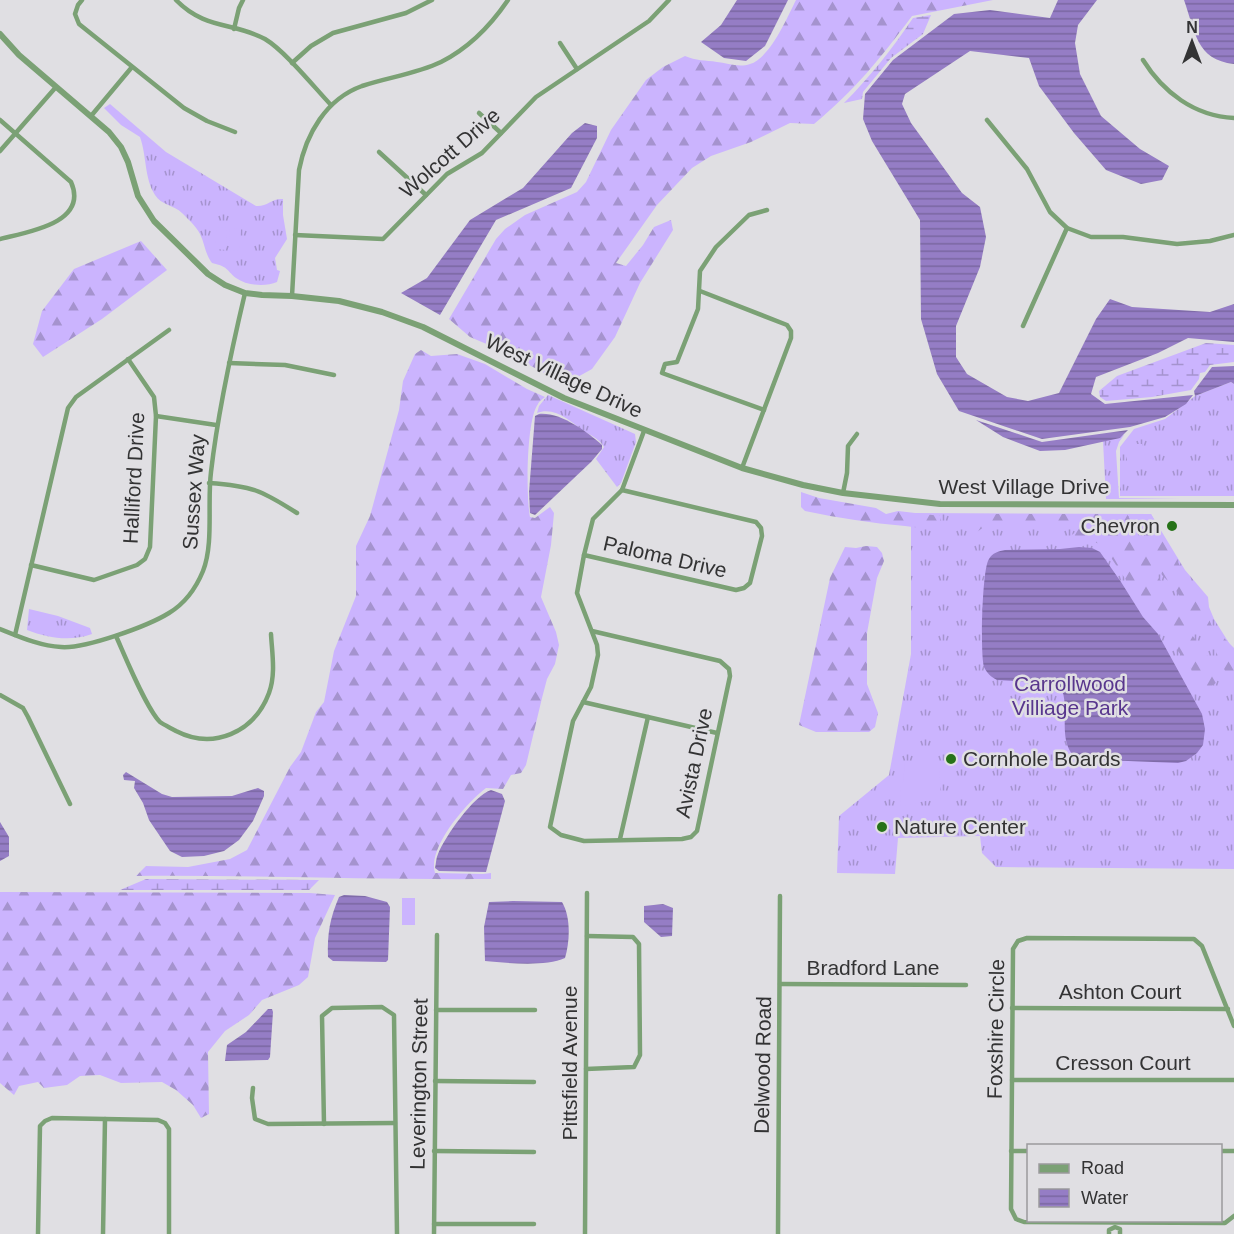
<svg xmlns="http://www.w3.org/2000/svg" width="1234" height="1234" font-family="Helvetica,sans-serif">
  <defs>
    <pattern id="grass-tufts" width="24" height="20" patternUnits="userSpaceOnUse" patternTransform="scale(1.5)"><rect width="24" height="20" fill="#cbb4fe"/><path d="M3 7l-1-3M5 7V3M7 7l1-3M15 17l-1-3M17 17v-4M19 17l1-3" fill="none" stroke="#a593ce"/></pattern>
    <pattern id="forest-firs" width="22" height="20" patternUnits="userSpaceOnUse" patternTransform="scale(1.5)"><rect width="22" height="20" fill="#cbb4fe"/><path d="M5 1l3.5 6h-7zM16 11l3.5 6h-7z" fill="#a593ce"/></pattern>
    <pattern id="wetland-marsh" width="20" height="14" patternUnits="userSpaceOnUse" patternTransform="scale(1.5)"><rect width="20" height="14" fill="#cbb4fe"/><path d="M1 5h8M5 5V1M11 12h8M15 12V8" fill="none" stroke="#a593ce"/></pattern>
    <pattern id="water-rules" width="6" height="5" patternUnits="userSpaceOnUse" patternTransform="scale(1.5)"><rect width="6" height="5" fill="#957dc5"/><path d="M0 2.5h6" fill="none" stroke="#7a67a1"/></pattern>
  </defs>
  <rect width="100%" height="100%" fill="#e0dfe3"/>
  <!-- grass -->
  <g fill="url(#grass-tufts)">
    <path d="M110,104L166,152L256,206C267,207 272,198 283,199V215L287,239L275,258L277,270L280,271L277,282C266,287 247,286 236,278C225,269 229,267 212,263C205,254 205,244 200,234C196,226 188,219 182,213C174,205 161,205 155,195C144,177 147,157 140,137L121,125L104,108Z"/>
    <polygon points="1231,382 1234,384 1234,496 1120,496 1120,447 1134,429 1165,419 1195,396"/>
    <path d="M548,395L635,434L636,442L621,483L617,487L596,459L604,447C600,440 593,436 585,432C571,422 555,406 537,413L539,406Z"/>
    <polygon points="1124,435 1119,442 1116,451 1119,498 1181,499 1106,499 1103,441"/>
    <polygon points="911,513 1151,514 1185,570 1208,597 1209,607 1214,619 1234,651 1234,869 996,867 982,853 980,836 898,838 895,874 837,873 839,816 889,775 911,654"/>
    <path d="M29,609L58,616L90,628L92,634C70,642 48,638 27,630Z"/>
  </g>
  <!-- forest -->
  <g fill="url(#forest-firs)">
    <path d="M796,0H993L912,16C880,59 855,90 814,124L790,123L751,142L711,156L692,168L657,205L616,263L626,266L643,245L654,227L671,220L673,230L640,283L615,337L592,369L565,384L503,351L470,337L449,319L496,239L505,229L525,215L577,192L586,182L611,130L646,80L663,67L685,56C696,61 705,60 717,62C727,63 739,68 750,64C770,58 787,18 796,0Z"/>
    <polygon points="141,241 167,270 102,319 43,357 33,344 42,311 74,269"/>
    <path d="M421,350L431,356L457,354L485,364L527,389L545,397C543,399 539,401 538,404C526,420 526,497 530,517L535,518L550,507L554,513L551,545L541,597L556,632L559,645L555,664L547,679L542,698L526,765L521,773L511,775L503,789L486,788C467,802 427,848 435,873L483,874L491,873V879C373,880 254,875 136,876L146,866L188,867L230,859L247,850L290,767L301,752L316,712L324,702L334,651L356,596V546L370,516L399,410L403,381L415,354Z"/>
    <path d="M801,492L819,498L876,508L886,514L898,511L941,516C941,521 939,524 933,526C925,529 913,527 905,526C871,523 839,518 805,511L801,507Z"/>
    <path d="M973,514H1127L1149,555L1153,572L1172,593L1182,611L1192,635L1209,658L1217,682L1203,693L1196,682L1192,670L1166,635L1161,624L1142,604L1104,547C1093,539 1080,539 1066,540L1080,528L1079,526H985L977,532H968Z"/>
    <polygon points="1151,514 1189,582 1200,597 1203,610 1212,626 1234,648 1234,690 1211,641 1202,633 1174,587 1162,575 1138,515"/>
    <polygon points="866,546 877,547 882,553 884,561 877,578 867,633 867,684 878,713 875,727 869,732 816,732 799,725 830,578 845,547 856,548"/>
    <polygon points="0,892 310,893 335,895 315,938 308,977 299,985 262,1000 249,1015 225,1031 208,1052 209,1114 201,1118 193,1105 176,1090 162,1082 121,1083 100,1075 80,1076 67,1085 44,1088 38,1082 19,1086 14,1095 0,1083"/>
  </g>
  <!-- wetland -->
  <g fill="url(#wetland-marsh)">
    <path d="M931,15L923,34L891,58L863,92L862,99L844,103C870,77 892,49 913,18Z"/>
    <polygon points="1206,343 1234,345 1234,362 1210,365 1205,372 1200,373 1199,379 1191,390 1152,397 1106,401 1100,397 1099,391 1117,376"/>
    <polygon points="146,879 319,880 309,890 113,890 120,890"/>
  </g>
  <!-- garden -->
  <g fill="#cbb4fe">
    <polygon points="217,227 227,228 226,250 215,249"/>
    <polygon points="230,228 241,229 239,251 229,250"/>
    <rect x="1184" y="432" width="10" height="22"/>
    <polygon points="1201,432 1211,432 1211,455 1201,454"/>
    <rect x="1127" y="444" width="15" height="24"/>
    <polygon points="953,750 956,767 948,768 946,751"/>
    <polygon points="905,763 939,763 941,798 901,806 900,786 903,782"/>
    <rect x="402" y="898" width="13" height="27"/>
  </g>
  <!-- water -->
  <g fill="url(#water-rules)">
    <polygon points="737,0 788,0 765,46 746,61 724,58 701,42 721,25"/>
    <polygon points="1058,0 1097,0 1078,25 1075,43 1080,74 1101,116 1140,149 1169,166 1162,180 1141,184 1106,170 1074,133 1039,86 1029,58 970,51 905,94 902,104 911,123 962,193 980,207 986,237 980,267 956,326 956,357 967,374 1007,397 1028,401 1059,393 1096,319 1110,299 1132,307 1210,312 1234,304 1234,342 1188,338 1158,353 1096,377 1091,394 1105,404 1193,395 1186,404 1165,417 1130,427 1042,439 959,411 937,374 921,319 920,220 872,141 863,119 865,94 893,60 954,14 990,10 1050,18"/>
    <path d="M1184,0H1234V64C1196,60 1195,31 1184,0Z"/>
    <polygon points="585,123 597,126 597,138 571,188 496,220 440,315 401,293 427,278 470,220 523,188 572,133"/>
    <polygon points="1234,366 1234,384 1231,382 1195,396 1194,391 1212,367"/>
    <path d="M539,414C561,412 587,432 602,445V449L591,462L535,515L530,513L529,492L535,416Z"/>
    <polygon points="976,420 1042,442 1128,430 1120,438 1065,450 1040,451 1003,437"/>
    <path d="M1079,547L1092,548L1100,552L1121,582L1143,617L1158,634L1202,714L1205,729L1203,745L1197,753L1186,761L1178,763L1078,759C1056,745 1070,710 1062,690L1051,683L997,680C991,677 987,673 984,667C980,655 982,568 989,559C992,553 999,551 1005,550L1060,549Z"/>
    <polygon points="126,772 162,794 172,797 232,796 258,788 264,791 264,796 253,821 239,840 224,851 204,856 182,857 170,851 149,820 143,803 134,788 135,781 124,780 123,775"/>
    <path d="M491,790L502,794L505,801L486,872L439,871L435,868C436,864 436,858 438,854C445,837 473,796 491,790Z"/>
    <polygon points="0,822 9,837 9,856 0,861"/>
    <path d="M344,895L365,896L387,902L390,907L388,960L386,962L333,961L328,957C327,934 330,918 339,897Z"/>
    <path d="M513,901L562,902C571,917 570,941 565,958C545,967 507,963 485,961L484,927L489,902Z"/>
    <polygon points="663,904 673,908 672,936 661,937 644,922 644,906"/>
    <polygon points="268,1009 272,1009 273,1012 270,1057 268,1060 225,1061 227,1045 246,1032"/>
  </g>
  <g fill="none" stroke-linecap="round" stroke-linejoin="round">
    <!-- minor -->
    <g stroke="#7ba175" stroke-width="4.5">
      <polyline points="82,0 78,5 75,14 79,24 184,108 207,121 235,132"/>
      <path d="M176,0C205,30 234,22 265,39C285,51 314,87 331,105"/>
      <polyline points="234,29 239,8 243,0"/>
      <polyline points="560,43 577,69"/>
      <path d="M1143,60C1163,92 1194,116 1234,118"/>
      <polyline points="292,63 311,46 333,33 406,13 432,0"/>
      <polyline points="479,113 501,133"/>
      <polyline points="91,116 132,67"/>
      <path d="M0,120L71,182C89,223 28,232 0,239"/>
      <polyline points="987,120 1027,169 1050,212 1067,228 1091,237 1123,237 1177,244 1210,241 1234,235"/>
      <polyline points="0,151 56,87"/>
      <polyline points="379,152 426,195"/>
      <polyline points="295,235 383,239 447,174 482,153 536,97 649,21 669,0"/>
      <polyline points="700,291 787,325 791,331 791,338 742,468"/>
      <path d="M292,296L299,170C306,134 326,99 362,86C389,77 416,74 441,62C469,48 491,25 508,0"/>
      <polyline points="1023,326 1067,228"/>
      <polyline points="229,363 285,365 334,375"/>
      <polyline points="764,410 662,373 665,364 677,362 698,309 700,271 716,247 749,215 767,210"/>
      <polyline points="156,416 216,425"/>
      <path d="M209,483C252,486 261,490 297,513"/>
      <polyline points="843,493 847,473 848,446 857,434"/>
      <polyline points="584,555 736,590 744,588 750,583 762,536 761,528 756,522 622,490"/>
      <polyline points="31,565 94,580 137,565 145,559 150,547 156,416 154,397 128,359"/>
      <path d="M0,629C20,637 40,646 61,647C85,649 148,626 169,613C184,604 196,588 203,571C214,543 207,503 211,472C218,411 231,352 245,293"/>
      <polyline points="592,631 720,661 729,669 730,676 697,831 691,837 682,839 584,841 561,835 550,827 573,721 591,687 598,655 597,645 577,593 584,555 593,519 622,490 644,431"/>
      <polyline points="15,635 68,408 76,397 169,330"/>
      <path d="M116,636C125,656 146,708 160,722C164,725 171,728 176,731C213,750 254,733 269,693C276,674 272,653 271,634"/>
      <polyline points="0,695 23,708 28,717 70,804"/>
      <polyline points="583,702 717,733"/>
      <polyline points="620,839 648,717"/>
      <polyline points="780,984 966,985"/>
      <polyline points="1012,1008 1228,1009"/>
      <polyline points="436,1010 535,1010"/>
      <polyline points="1234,1026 1202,946 1194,939 1027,938 1018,941 1013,949 1011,1209 1016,1219 1024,1222 1225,1223 1234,1216"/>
      <polyline points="586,1069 634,1067 640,1055 639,944 633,937 587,936"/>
      <polyline points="1012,1080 1234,1080"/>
      <polyline points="435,1081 534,1082"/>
      <polyline points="253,1088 252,1098 255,1119 268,1124 395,1123"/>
      <polyline points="324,1124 322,1016 332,1008 382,1007 394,1015 397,1234"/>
      <polyline points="434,1151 534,1152"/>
      <polyline points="1011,1151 1028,1151"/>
      <polyline points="1220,1151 1234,1151"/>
      <polyline points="434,1224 534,1224"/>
      <polyline points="38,1234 40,1126 45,1121 52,1118 158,1120 165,1123 169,1129 169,1234"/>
      <polyline points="103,1234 105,1119"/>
      <polyline points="434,1234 437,935"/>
      <polyline points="585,1234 587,893"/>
      <polyline points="778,1234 780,896"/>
      <polyline points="1109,1234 1109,1230 1115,1227 1120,1229 1120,1234"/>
    </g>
    <!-- tertiary -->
    <polyline stroke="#7ba175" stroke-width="6" points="0,34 19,55 109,132 121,147 128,162 138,196 154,221 208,274 225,285 245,293 262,295 292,296 339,301 382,312 423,327 564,398 742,468 803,485 843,493 940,504 1234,505"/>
  </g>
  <!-- markers -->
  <g fill="#267218" stroke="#e0dfe3" stroke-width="2">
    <circle cx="1172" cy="526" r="6"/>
    <circle cx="951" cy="759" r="6"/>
    <circle cx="882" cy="827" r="6"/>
  </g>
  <g text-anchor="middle" stroke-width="5" stroke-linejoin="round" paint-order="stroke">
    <!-- street labels -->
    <g font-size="21" fill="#333334" stroke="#e0dfe3">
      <text transform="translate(450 153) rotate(-41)" y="7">Wolcott Drive</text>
      <text transform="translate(564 376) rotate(25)" y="7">West Village Drive</text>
      <text transform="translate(134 478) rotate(-87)" y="7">Halliford Drive</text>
      <text x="1024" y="494">West Village Drive</text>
      <text transform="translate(194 492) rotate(-86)" y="7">Sussex Way</text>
      <text transform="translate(665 557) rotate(13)" y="7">Paloma Drive</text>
      <text transform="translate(694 763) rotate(-78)" y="7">Avista Drive</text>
      <text x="873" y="975">Bradford Lane</text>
      <text x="1120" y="999">Ashton Court</text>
      <text transform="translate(996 1029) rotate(-89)" y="7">Foxshire Circle</text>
      <text transform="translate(570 1063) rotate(-90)" y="7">Pittsfield Avenue</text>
      <text x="1123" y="1070">Cresson Court</text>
      <text transform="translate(763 1065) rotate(-89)" y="7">Delwood Road</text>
      <text transform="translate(419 1084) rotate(-89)" y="7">Leverington Street</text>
    </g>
    <!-- poi labels -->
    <g font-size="21" fill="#333334" stroke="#e0dfe3" text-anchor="start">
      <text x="1160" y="533" text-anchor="end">Chevron</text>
      <text x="963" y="766">Cornhole Boards</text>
      <text x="894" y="834">Nature Center</text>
    </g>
    <!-- park labels -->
    <g font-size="21" fill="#58368d" stroke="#e0dfe3">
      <text x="1070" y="691">Carrollwood<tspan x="1070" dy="24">Villiage Park</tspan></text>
    </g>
  </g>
  <!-- legend -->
  <rect x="1027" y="1144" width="195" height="78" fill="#e0dfe3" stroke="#9b9a9d" stroke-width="1.5"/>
  <rect x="1039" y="1164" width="30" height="9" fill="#7ba175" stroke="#9b9a9d" stroke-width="1.5"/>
  <text x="1081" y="1174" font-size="18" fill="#333334">Road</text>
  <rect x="1039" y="1189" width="30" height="18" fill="url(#water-rules)" stroke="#9b9a9d" stroke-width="1.5"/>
  <text x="1081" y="1204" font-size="18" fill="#333334">Water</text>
  <!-- north arrow -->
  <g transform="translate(1192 42)" stroke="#e0dfe3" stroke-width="4.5" paint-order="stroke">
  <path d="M0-4.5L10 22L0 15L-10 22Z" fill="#333334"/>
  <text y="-9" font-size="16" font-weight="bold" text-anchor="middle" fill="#333334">N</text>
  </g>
</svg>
